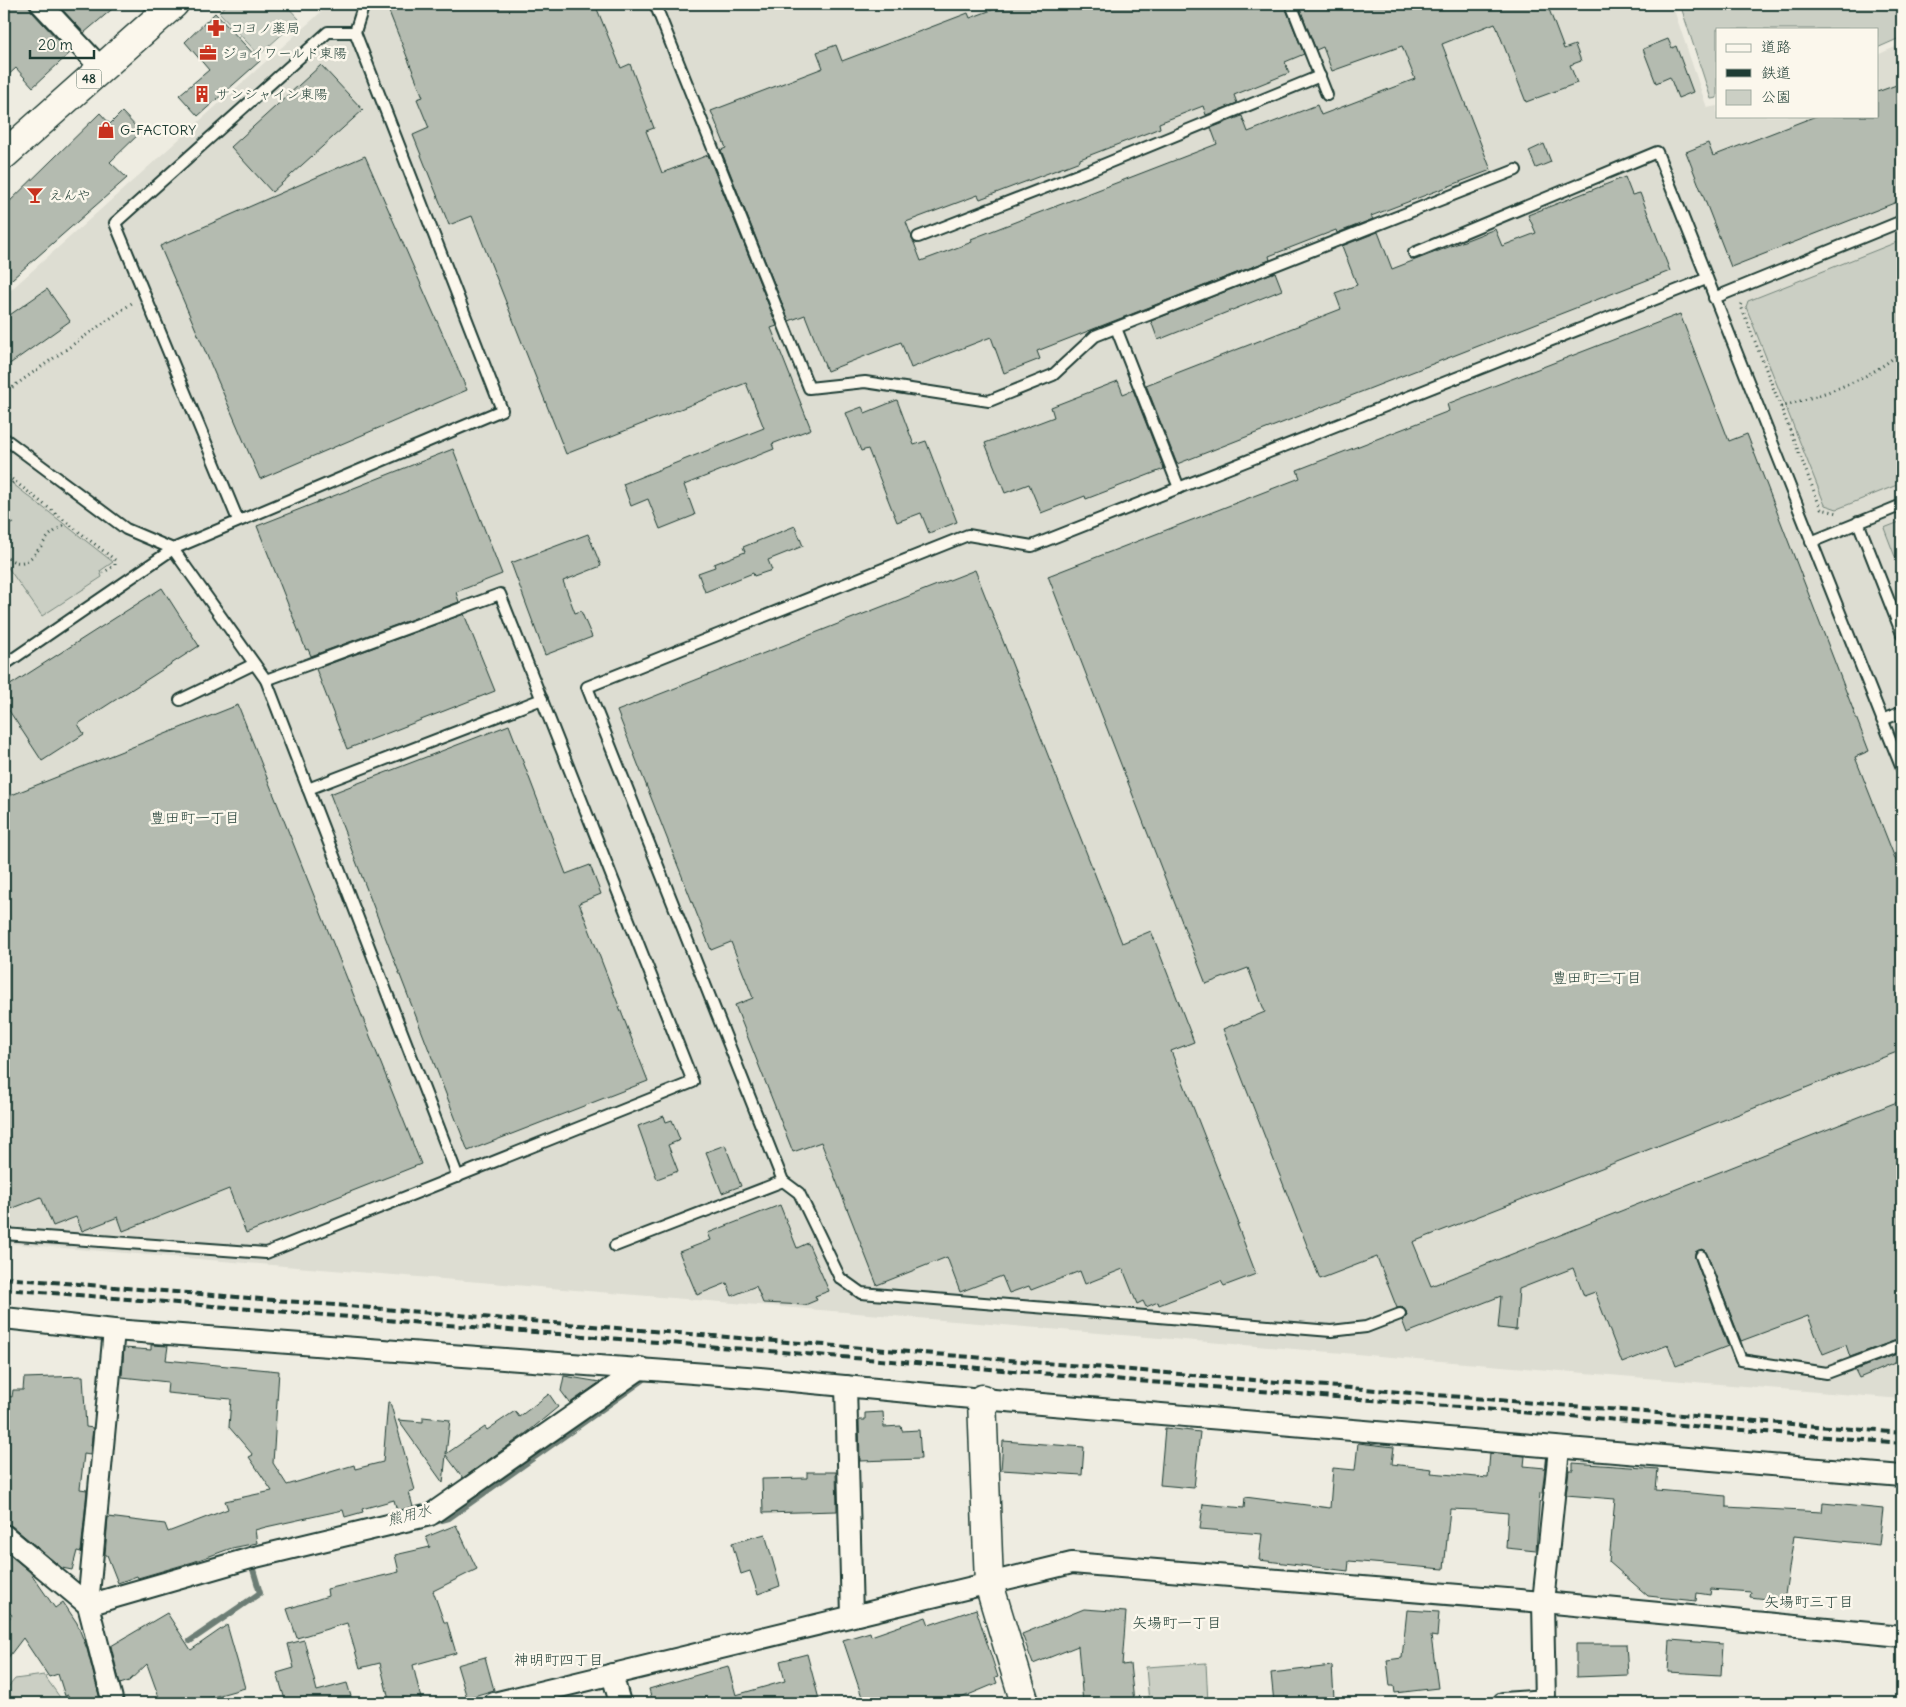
<svg xmlns="http://www.w3.org/2000/svg" width="1906" height="1707" font-family="Delius,'Klee One',sans-serif">
  <rect width="100%" height="100%" fill="#eeece1"/>
  <filter id="ink" filterUnits="userSpaceOnUse"><feTurbulence type="fractalNoise" baseFrequency=".02" numOctaves="2"/><feDisplacementMap in="SourceGraphic" scale="10" xChannelSelector="R" yChannelSelector="G"/><feConvolveMatrix kernelMatrix="1 2 1 2 8 2 1 2 1" color-interpolation-filters="sRGB"/></filter>
  <g filter="url(#ink)">
    <!-- built -->
    <polygon fill="#ddddd2" points="330,4 1672,4 1707,108 1717,106 1717,116 1877,116 1877,55 1902,44 1902,1399 4,1243 4,296"/>
    <!-- green -->
    <g fill="#cbcfc4" stroke="#75867c">
      <polygon points="228,4 285,4 299,19 259,55 219,12"/>
      <polygon points="1680,4 1902,4 1902,37 1877,48 1877,29 1717,29 1717,98 1711,99"/>
      <polygon points="1902,240 1902,483 1837,509 1825,505 1746,307 1748,301"/>
      <polygon points="4,477 113,562 100,571 102,577 42,616 4,562"/>
      <polygon points="1902,521 1902,575 1884,528"/>
      <polygon points="1206,1663 1208,1703 1149,1703 1146,1667"/>
      <polygon points="44,1675 64,1703 4,1703 4,1692 15,1679"/>
    </g>
    <g fill="none" stroke-linecap="round" stroke-linejoin="round">
      <!-- stream -->
      <g stroke="#6c7d74" stroke-width="6">
        <polyline points="431,1523 449,1518 643,1380"/>
        <polyline points="190,1641 260,1593 252,1566 259,1565"/>
      </g>
    </g>
    <!-- building -->
    <g fill="#b4bbb0" stroke="#1f3d34">
      <polygon points="4,4 28,4 32,12 70,53 33,87 16,68 4,79"/>
      <polygon points="63,4 118,4 84,33 60,7"/>
      <polygon points="386,4 595,4 621,68 630,64 654,128 646,131 662,173 708,155 777,326 771,328 811,429 772,444 774,449 684,485 695,515 660,529 648,499 631,506 623,484 764,428 746,383 566,454 472,216 449,225 413,135 429,128 417,99 423,97"/>
      <polygon points="1008,4 1284,4 1304,54 1285,62 1289,73 1234,95 1237,103 1206,115 1203,106 1159,123 1160,128 1080,159 1080,161 980,199 978,195 906,222 921,261 972,242 971,239 1217,144 1211,128 1242,116 1248,132 1317,105 1321,115 1415,79 1402,46 1332,71 1323,47 1316,50 1298,4 1547,4 1564,49 1575,45 1581,61 1570,65 1577,83 1526,102 1495,23 1442,44 1491,170 1371,216 1373,219 1337,233 1336,230 1269,256 1270,260 1037,351 1040,359 1004,373 991,337 911,368 901,342 827,371 805,315 789,321 721,150 726,148 711,111 823,68 817,52 836,45 842,61 968,13 970,18"/>
      <polygon points="215,13 260,61 198,116 179,95 209,70 185,42"/>
      <polygon points="1668,39 1672,48 1676,46 1693,92 1678,98 1670,77 1656,83 1643,49"/>
      <polygon points="321,65 363,110 272,192 231,147"/>
      <polygon points="1902,83 1902,200 1731,267 1686,152 1708,143 1713,156 1816,116 1877,116 1877,92"/>
      <polygon points="122,112 141,132 110,162 127,178 4,286 4,207 100,113 110,124"/>
      <polygon points="1544,144 1551,162 1536,168 1529,151"/>
      <polygon points="365,156 467,390 260,479 160,246"/>
      <polygon points="1625,177 1632,195 1640,193 1670,271 1177,464 1146,385 1341,309 1335,293 1357,285 1342,246 1378,232 1392,269 1495,229 1502,246 1536,233 1528,215"/>
      <polygon points="1275,272 1282,290 1158,340 1151,321"/>
      <polygon points="47,289 70,321 4,368 4,319"/>
      <polygon points="1680,314 1729,441 1747,434 1869,751 1855,757 1902,876 1902,1050 1413,1242 1431,1286 1902,1100 1902,1338 1850,1357 1846,1345 1823,1354 1808,1316 1741,1341 1707,1254 1702,1249 1695,1252 1695,1258 1728,1346 1676,1366 1668,1345 1622,1363 1595,1292 1584,1296 1573,1268 1519,1289 1516,1330 1498,1328 1501,1296 1407,1333 1402,1320 1407,1316 1406,1311 1402,1307 1397,1308 1377,1257 1320,1279 1223,1029 1265,1012 1248,968 1206,984 1048,576 1300,478 1297,470 1449,411 1447,404"/>
      <polygon points="1118,381 1123,394 1133,390 1164,469 1086,499 1085,496 1041,513 1029,484 1005,493 985,443 1054,417 1051,407"/>
      <polygon points="897,400 914,445 926,441 957,522 929,533 921,513 897,522 868,449 861,451 846,413 862,407 865,413"/>
      <polygon points="453,449 502,574 456,592 459,602 311,656 308,649 306,650 257,526"/>
      <polygon points="795,526 803,546 768,560 772,570 754,576 753,573 705,592 698,573 715,567 714,564 745,552 743,547"/>
      <polygon points="588,534 601,566 563,581 575,613 581,611 592,637 545,655 511,563"/>
      <polygon points="975,570 1122,943 1151,931 1194,1042 1171,1051 1239,1224 1237,1224 1256,1274 1224,1286 1221,1281 1159,1305 1158,1302 1146,1307 1143,1301 1137,1304 1123,1269 1085,1284 1080,1271 1031,1290 1029,1286 1009,1293 1002,1276 960,1292 947,1257 877,1285 821,1142 793,1152 735,1005 753,998 731,942 711,950 617,711"/>
      <polygon points="162,588 199,646 78,724 84,734 42,761 4,703 4,689"/>
      <polygon points="464,614 495,691 347,749 316,669"/>
      <polygon points="238,705 421,1164 246,1233 229,1189 123,1231 118,1217 82,1231 76,1217 53,1226 41,1197 11,1209 4,1192 4,798"/>
      <polygon points="509,725 566,874 590,865 601,894 579,903 648,1081 468,1151 330,794"/>
      <polygon points="664,1116 666,1122 672,1120 680,1140 668,1145 678,1171 657,1179 638,1126"/>
      <polygon points="725,1145 741,1186 722,1193 706,1152"/>
      <polygon points="780,1205 797,1248 808,1243 829,1291 815,1296 817,1300 805,1305 763,1303 756,1286 732,1296 727,1283 697,1295 679,1252 711,1240 708,1233"/>
      <polygon points="151,1345 168,1346 166,1360 279,1371 273,1463 287,1485 354,1465 355,1469 383,1462 388,1402 390,1402 415,1490 409,1492 413,1507 397,1511 394,1500 362,1509 363,1512 345,1517 343,1510 266,1527 255,1530 257,1543 232,1548 193,1562 138,1578 137,1576 118,1583 107,1555 105,1555 108,1517 165,1524 168,1532 228,1509 225,1501 272,1491 249,1457 253,1455 229,1427 231,1399 167,1393 168,1382 122,1377 124,1348 151,1350"/>
      <polygon points="1902,1352 1902,1360 1859,1378 1855,1370"/>
      <polygon points="83,1376 86,1427 93,1428 90,1455 84,1454 80,1489 87,1490 81,1552 77,1551 72,1570 62,1568 12,1526 4,1523 4,1395 12,1397 13,1390 23,1390 24,1378"/>
      <polygon points="564,1376 600,1382 570,1403 561,1391"/>
      <polygon points="549,1394 558,1407 529,1431 463,1478 446,1455 443,1483 398,1420 423,1422 423,1417 450,1420 446,1454 485,1427 487,1430 515,1411 519,1417"/>
      <polygon points="883,1412 884,1427 901,1426 902,1431 919,1430 921,1459 860,1461 859,1420 865,1420 865,1413"/>
      <polygon points="1165,1428 1200,1432 1194,1488 1160,1485"/>
      <polygon points="1003,1441 1084,1447 1082,1475 1001,1470"/>
      <polygon points="1358,1443 1394,1447 1392,1464 1432,1469 1431,1473 1488,1478 1490,1453 1525,1456 1524,1466 1545,1468 1542,1494 1540,1493 1536,1551 1506,1548 1508,1513 1475,1510 1450,1509 1444,1569 1349,1561 1348,1571 1259,1560 1262,1534 1200,1529 1203,1504 1244,1508 1245,1497 1330,1508 1333,1468 1355,1470"/>
      <polygon points="1573,1463 1658,1469 1656,1490 1726,1496 1726,1507 1822,1512 1823,1503 1883,1509 1879,1545 1794,1536 1784,1601 1750,1597 1751,1592 1711,1589 1710,1595 1697,1593 1696,1601 1648,1596 1609,1562 1615,1499 1566,1495 1569,1470 1573,1470"/>
      <polygon points="807,1472 836,1472 837,1511 763,1513 762,1479 807,1478"/>
      <polygon points="456,1525 477,1569 433,1591 444,1622 447,1622 456,1653 413,1665 422,1703 394,1703 393,1699 389,1700 380,1663 360,1668 347,1623 297,1638 287,1609 328,1596 327,1589 399,1572 395,1555 430,1547 426,1537"/>
      <polygon points="765,1534 780,1586 758,1594 750,1571 741,1574 732,1543"/>
      <polygon points="4,1550 30,1572 55,1608 63,1602 77,1623 87,1649 101,1703 71,1703 68,1695 65,1696 58,1674 49,1677 23,1638 4,1663 4,1625 12,1615 4,1607"/>
      <polygon points="976,1609 998,1677 995,1678 997,1683 949,1703 864,1703 843,1640 870,1632 871,1636 926,1617 929,1625"/>
      <polygon points="1084,1609 1126,1612 1122,1665 1130,1664 1134,1702 1083,1703 1078,1646 1033,1664 1022,1634"/>
      <polygon points="1407,1610 1439,1612 1437,1637 1431,1636 1438,1688 1395,1693 1394,1686 1390,1686 1387,1660 1402,1658"/>
      <polygon points="167,1613 191,1650 227,1625 245,1688 202,1700 203,1703 161,1703 147,1664 129,1681 120,1684 111,1646"/>
      <polygon points="304,1640 317,1691 347,1683 353,1703 286,1703 277,1673 294,1668 288,1644"/>
      <polygon points="1670,1640 1723,1644 1721,1675 1668,1672"/>
      <polygon points="1576,1644 1626,1644 1628,1675 1576,1677"/>
      <polygon points="807,1654 820,1703 653,1703 649,1689 728,1666 736,1695 785,1681 780,1661"/>
      <polygon points="485,1657 494,1690 467,1698 457,1665"/>
      <polygon points="1332,1666 1334,1698 1301,1701 1302,1703 1274,1703 1271,1673"/>
    </g>
    <g fill="none" stroke-linecap="round" stroke-linejoin="round">
      <!-- lane casing -->
      <g stroke="#1f3d34" stroke-width="14">
        <g id="lane">
          <polyline points="655,4 809,388 865,382 989,401 1053,375 1095,336 1516,170"/>
          <polyline points="1291,4 1327,95"/>
          <polyline points="355,32 364,4"/>
          <polyline points="918,237 1093,169 1320,76"/>
          <polyline points="1414,253 1657,152 1902,769"/>
          <polyline points="1714,298 1902,221"/>
          <polyline points="1116,328 1179,488"/>
          <polyline points="4,438 126,529 173,549 266,680 458,1177"/>
          <polyline points="1858,522 1902,634"/>
          <polyline points="1811,542 1902,505"/>
          <polyline points="4,665 173,549 502,410 355,32 328,32 115,223 238,520"/>
          <polyline points="180,700 254,664"/>
          <polyline points="1882,720 1902,712"/>
          <polyline points="308,789 542,699"/>
          <polyline points="4,1234 266,1253 693,1082 500,594 266,680"/>
          <polyline points="615,1246 783,1181"/>
          <polyline points="1701,1256 1741,1360 1827,1373 1902,1345"/>
          <polyline points="1400,1314 1366,1327 1331,1331 861,1293 840,1278 799,1193 783,1181 587,687 968,535 1032,546 1706,279"/>
        </g>
      </g>
      <!-- street casing -->
      <g stroke="#1f3d34" stroke-width="24">
        <g id="street">
          <polyline points="41,4 101,68"/>
          <polyline points="4,1318 114,1330 760,1378 982,1399 1902,1476"/>
          <polyline points="846,1386 852,1616"/>
          <polyline points="4,1535 88,1605"/>
          <polyline points="88,1605 114,1330"/>
          <polyline points="612,1674 620,1703"/>
          <polyline points="113,1703 88,1605 251,1558 430,1515 641,1368"/>
          <polyline points="494,1703 1072,1563 1543,1602 1902,1636"/>
          <polyline points="1503,1703 1545,1700"/>
          <polyline points="1545,1703 1543,1602 1559,1449"/>
        </g>
      </g>
      <!-- secondary casing -->
      <g stroke="#1f3d34" stroke-width="31">
        <polyline id="secondary" points="982,1399 989,1584 1025,1703"/>
      </g>
      <!-- primary casing -->
      <g stroke="#1f3d34" stroke-width="31">
        <polyline id="primary" points="4,155 174,4"/>
      </g>
      <!-- path -->
      <g stroke="#1f3d34" stroke-width="3" stroke-dasharray="1 4" stroke-linecap="butt">
        <polyline points="1742,304 1741,306 1821,509 1838,513"/>
        <polyline points="4,393 132,303"/>
        <path d="M1781,407C1822,394 1871,381 1902,350"/>
        <polyline points="4,473 115,560 115,565 103,573"/>
        <polyline points="4,489 15,481"/>
        <polyline points="4,511 13,524"/>
        <path d="M4,555C27,575 36,550 50,535C55,531 61,527 66,523"/>
      </g>
      <!-- lane -->
      <use href="#lane" stroke="#fbf7ec" stroke-width="10"/>
      <!-- street -->
      <use href="#street" stroke="#fbf7ec" stroke-width="20"/>
      <!-- secondary -->
      <use href="#secondary" stroke="#fbf7ec" stroke-width="28"/>
      <!-- primary -->
      <use href="#primary" stroke="#fbf7ec" stroke-width="28"/>
      <!-- rail -->
      <g stroke="#1f3d34" stroke-width="4" stroke-dasharray="8 4" stroke-linecap="butt">
        <polyline points="4,1278 1902,1433"/>
        <polyline points="4,1289 1902,1443"/>
      </g>
    </g>
  </g>
  <!-- icons -->
  <defs>
    <g id="pharmacy-bare" transform="scale(1.35)"><path d="M-2-6h4v4h4v4h-4v4h-4v-4h-4v-4h4Z" fill="#c8321e" stroke="#fbf7ec" stroke-width="2.5" paint-order="stroke"/></g>
    <g id="office-bare" transform="scale(1.35)"><path d="M-6-3h4V-5.5h4V-3h4V5H-6ZM-1-4.5V-3h2v-1.5ZM-6 0V1H6V0Z" fill="#c8321e" stroke="#fbf7ec" stroke-width="2.5" paint-order="stroke"/></g>
    <g id="building-bare" transform="scale(1.35)"><path d="M-4-6H4V6H1V3H-1V6H-4ZM-2.5-4.3h1.7v1.8h-1.7ZM.8-4.3h1.7v1.8H.8ZM-2.5-1h1.7V.8h-1.7ZM.8-1h1.7V.8H.8Z" fill="#c8321e" stroke="#fbf7ec" stroke-width="2.5" paint-order="stroke"/></g>
    <g id="shop-bare" transform="scale(1.35)"><path d="M-5-2.5h2.3a2.7 3.5 0 0 1 5.4 0H5L5.5 6h-11ZM-1.5-2.5h3a1.5 2.3 0 0 0-3 0Z" fill="#c8321e" stroke="#fbf7ec" stroke-width="2.5" paint-order="stroke"/></g>
    <g id="bar-bare" transform="scale(1.35)"><path d="M-6-5H6L.8 .8V4.5H3.5V6h-7V4.5H-.8V.8Z" fill="#c8321e" stroke="#fbf7ec" stroke-width="2.5" paint-order="stroke"/></g>
  </defs>
  <g fill-rule="evenodd">
    <use href="#pharmacy-bare" x="216" y="28"/>
    <use href="#office-bare" x="208" y="53"/>
    <use href="#building-bare" x="202" y="94"/>
    <use href="#shop-bare" x="106" y="130"/>
    <use href="#bar-bare" x="35" y="195"/>
  </g>
  <g text-anchor="middle" stroke-width="5" stroke-linejoin="round" paint-order="stroke">
    <!-- shield labels -->
    <rect fill="#fbf7ec" stroke="#61756b" stroke-width="1" x="76.5" y="69.5" width="25" height="19" rx="4"/>
    <g font-size="12" font-weight="bold" fill="#1f3d34">
      <text x="89" y="83">48</text>
    </g>
    <!-- poi labels -->
    <g font-size="14" fill="#1f3d34" stroke="#fbf7ec" text-anchor="start">
      <text x="230" y="33">コヨノ薬局</text>
      <text x="222" y="58">ジョイワールド東陽</text>
      <text x="216" y="99">サンシャイン東陽</text>
      <text x="120" y="135">G-FACTORY</text>
      <text x="49" y="200">えんや</text>
    </g>
    <!-- neighbourhood labels -->
    <g font-size="15" fill="#1f3d34" stroke="#fbf7ec">
      <text x="195" y="823">豊田町一丁目</text>
      <text x="1597" y="983">豊田町二丁目</text>
      <text x="1809" y="1607">矢場町三丁目</text>
      <text x="1177" y="1628">矢場町一丁目</text>
      <text x="559" y="1665">神明町四丁目</text>
    </g>
    <!-- water labels -->
    <g font-size="15" font-style="italic" fill="#455d54" stroke="#fbf7ec">
      <text transform="translate(409 1515) rotate(-14)" y="5">熊用水</text>
    </g>
  </g>
  <!-- margin -->
  <rect width="1906" height="1707" fill="none" stroke="#fbf7ec" stroke-width="20"/>
  <rect x="10" y="10" width="1886" height="1687" fill="none" stroke="#1f3d34" stroke-width="2" filter="url(#ink)"/>
  <!-- legend -->
  <rect x="1716" y="28" width="162" height="90" fill="#fbf7ec" stroke="#a3ada2"/>
  <rect x="1726" y="44" width="25" height="8" fill="#fbf7ec" stroke="#a3ada2"/>
  <text x="1761" y="52" font-size="15" fill="#1f3d34">道路</text>
  <rect x="1726" y="69" width="25" height="8" fill="#1f3d34" stroke="#a3ada2"/>
  <text x="1761" y="78" font-size="15" fill="#1f3d34">鉄道</text>
  <rect x="1726" y="90" width="25" height="15" fill="#cbcfc4" stroke="#a3ada2"/>
  <text x="1761" y="102" font-size="15" fill="#1f3d34">公園</text>
  <!-- scale -->
  <path d="M30 50v8h64v-8" fill="none" stroke="#1f3d34" stroke-width="2.5"/>
  <text x="38" y="50" font-size="15" fill="#1f3d34" stroke="#fbf7ec" stroke-width="4" paint-order="stroke">20 m</text>
</svg>
